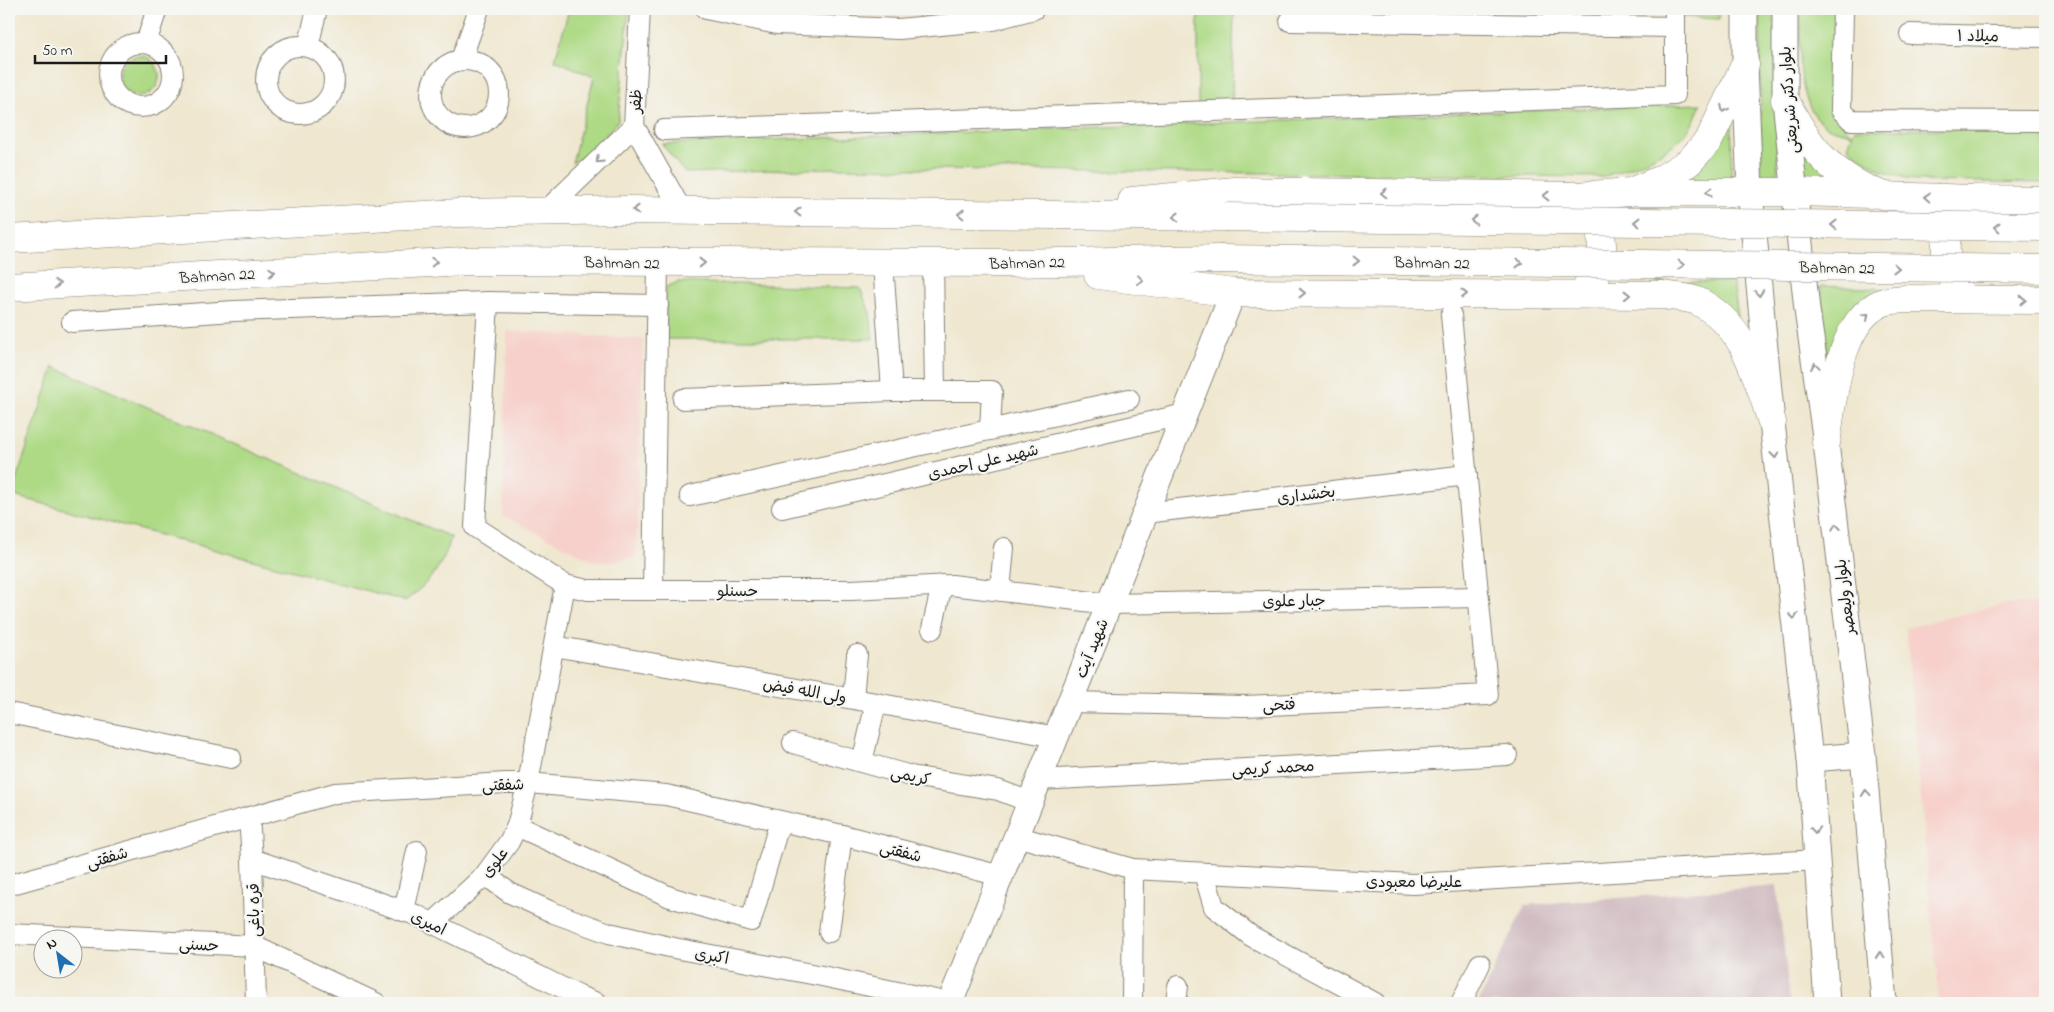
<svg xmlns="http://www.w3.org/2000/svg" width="2054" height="1012" font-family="'Indie Flower','Playpen Sans Arabic',sans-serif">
  <rect width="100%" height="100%" fill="#f6f6f2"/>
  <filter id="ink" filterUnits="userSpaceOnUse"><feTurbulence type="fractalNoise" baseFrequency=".02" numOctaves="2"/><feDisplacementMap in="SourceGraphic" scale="10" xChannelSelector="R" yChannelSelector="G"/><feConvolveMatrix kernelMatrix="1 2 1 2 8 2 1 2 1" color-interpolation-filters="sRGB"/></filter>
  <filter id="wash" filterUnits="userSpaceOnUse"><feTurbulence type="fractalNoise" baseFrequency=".0096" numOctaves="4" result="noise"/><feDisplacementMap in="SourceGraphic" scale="20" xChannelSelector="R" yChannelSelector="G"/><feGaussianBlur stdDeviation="1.12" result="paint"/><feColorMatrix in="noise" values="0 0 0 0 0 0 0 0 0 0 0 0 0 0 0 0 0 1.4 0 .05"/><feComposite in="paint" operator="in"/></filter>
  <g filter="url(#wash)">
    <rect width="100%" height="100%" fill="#efe7cf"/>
    <!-- built -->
    <g fill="#f7d0cb">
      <polygon points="507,331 643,339 636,556 614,562 596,562 503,516"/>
      <polygon points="2004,604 2045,604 2045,1003 1939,1003 1906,628"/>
    </g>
    <!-- industrial -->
    <polygon fill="#d2bec2" points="1777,886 1790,1003 1478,1003 1525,905"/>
    <!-- green -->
    <g fill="#aeda85" stroke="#657b50">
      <polygon points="569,9 629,9 618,121 590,153 572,163 594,77 555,60"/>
      <polygon points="1198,9 1234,9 1232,104 1198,106"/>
      <polygon points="1681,9 1720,9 1719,19 1681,17"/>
      <polygon points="1760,9 1774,9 1778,183 1761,182"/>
      <path d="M1801,9H1835L1833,114L1852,134C1844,132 1832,130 1826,126C1793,103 1800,44 1801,9Z"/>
      <circle cx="139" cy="76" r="20"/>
      <path d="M1701,104C1698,111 1695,119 1691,126C1673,154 1632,167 1602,177L838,168L685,173L662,144Z"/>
      <polygon points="1732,120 1731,187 1647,189"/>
      <polygon points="1854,129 2045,130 2045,183 1916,181 1880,170 1854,153 1848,147"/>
      <polygon points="1791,140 1857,188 1794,187"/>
      <polygon points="678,282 860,288 870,313 873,339 666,339 666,287"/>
      <polygon points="1655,282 1733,282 1738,317"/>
      <polygon points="1821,286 1944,292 1847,318 1837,333 1828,368"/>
      <path d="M54,367L451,537C444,565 428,584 405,601L11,495Z"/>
    </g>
  </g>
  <g filter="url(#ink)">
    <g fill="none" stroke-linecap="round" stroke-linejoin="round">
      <!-- minor casing -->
      <g stroke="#868276" stroke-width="22">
        <g id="minor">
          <polyline points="640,9 634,126 682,211"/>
          <polyline points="706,9 777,24 899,29 993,20 1034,9"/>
          <polyline points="1843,9 1841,110 1851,120 2045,121"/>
          <polyline points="1290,21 1675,27"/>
          <polyline points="1910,34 2045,37"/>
          <circle cx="141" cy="75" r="32"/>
          <polyline points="146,43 157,9"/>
          <circle cx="300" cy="80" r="34"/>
          <polyline points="308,47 317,9"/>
          <circle cx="465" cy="94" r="34"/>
          <polyline points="461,60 479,9"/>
          <polyline points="664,130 1675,95 1675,9"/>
          <polyline points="546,211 634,126"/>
          <polyline points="883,263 892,391"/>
          <polyline points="933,263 935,391"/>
          <polyline points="488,302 475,527 565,585"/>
          <polyline points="72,322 234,311 488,302 658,305"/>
          <polyline points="683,399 892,391 992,391 990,430"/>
          <polyline points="690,496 1129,399"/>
          <polyline points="782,508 1185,414"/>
          <polyline points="1145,513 1467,475"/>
          <polyline points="653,590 658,263"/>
          <polyline points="1000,590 1004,548"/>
          <polyline points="932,629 942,585"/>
          <polyline points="554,646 876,703 1056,737"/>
          <polyline points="853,698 857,655"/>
          <polyline points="1070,702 1245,706 1488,695 1451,315"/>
          <polyline points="9,713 231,758"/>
          <polyline points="793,743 911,776 998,790 1030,802"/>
          <polyline points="862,762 876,703"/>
          <polyline points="1039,780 1507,755"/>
          <polyline points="249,817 252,859 256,1003"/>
          <polyline points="517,826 670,897 751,921 780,821"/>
          <polyline points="1016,836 1133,869 1413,884 1817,860"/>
          <polyline points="252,859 416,915 579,996 597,1003"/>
          <polyline points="1204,873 1214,907 1251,936 1375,1003"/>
          <polyline points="485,875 510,893 554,913 609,933 674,948 817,975 950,1003"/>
          <polyline points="9,885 335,793 506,783 528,783 666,795 842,835 1001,876"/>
          <polyline points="404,911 417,851"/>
          <polyline points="433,923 485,875 509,842 517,826 528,783 565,585 588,590 851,590 952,585 1109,604 1479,597"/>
          <polyline points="829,932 842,835"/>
          <polyline points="9,934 254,946 376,1003"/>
          <polyline points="1132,1003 1133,869"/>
          <polyline points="1176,1003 1178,986"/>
          <polyline points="1461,1003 1480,964"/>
        </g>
      </g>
      <!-- major casing -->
      <g stroke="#868276" stroke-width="27">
        <g id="major">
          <polyline points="1745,9 1745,65 1750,192 1772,422 1810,759 1827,1003"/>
          <polyline points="1785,9 1785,100 1807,310 1826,443 1863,755 1884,1003"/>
          <polyline points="1810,759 1863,755"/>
          <polyline points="950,1003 1233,293"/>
        </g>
      </g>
      <!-- highway casing -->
      <g stroke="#868276" stroke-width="29">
        <g id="highway">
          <path d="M1785,100C1808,146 1829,174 1879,194C1889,198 1905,196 1916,197C1959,199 2002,200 2045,200"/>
          <polyline points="1640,192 1796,192 1871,194"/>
          <polyline points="1132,201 1235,191 1578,196 1630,192 1660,180 1689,162 1709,140 1745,65"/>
          <path d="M1585,203C1605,224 1609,262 1588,284"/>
          <polyline points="9,239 459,213 627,210 1225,217"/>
          <path d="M1098,275L1233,293L1663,295C1673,297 1687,297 1697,301C1745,324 1756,375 1772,422"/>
          <polyline points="9,287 465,261 1005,263 1220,259"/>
          <path d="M1958,289C1940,259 1943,234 1959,205"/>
          <path d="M1826,443C1833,402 1837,323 1881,303C1887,300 1897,300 1904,299L2045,300"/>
        </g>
      </g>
      <!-- minor -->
      <use href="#minor" stroke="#fff" stroke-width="20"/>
      <!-- major -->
      <use href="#major" stroke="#fff" stroke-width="25"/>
      <!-- highway -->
      <use href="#highway" stroke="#fff" stroke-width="28"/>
      <!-- highway-bridge casing -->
      <g stroke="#868276" stroke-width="29" stroke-linecap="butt">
        <g id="highway-bridge">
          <polyline points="1225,217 2045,227"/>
          <polyline points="1220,259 2045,269"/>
        </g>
      </g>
      <!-- highway-bridge -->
      <use href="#highway-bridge" stroke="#fff" stroke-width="28"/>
    </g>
    <!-- one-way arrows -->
    <defs><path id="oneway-chevron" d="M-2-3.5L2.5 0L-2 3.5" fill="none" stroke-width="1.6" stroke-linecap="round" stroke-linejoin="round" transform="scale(1.25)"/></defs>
    <g stroke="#999">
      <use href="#oneway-chevron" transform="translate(1724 109) rotate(116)"/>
      <use href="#oneway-chevron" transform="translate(599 160) rotate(136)"/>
      <use href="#oneway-chevron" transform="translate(1709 192) rotate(180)"/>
      <use href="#oneway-chevron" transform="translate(1384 193) rotate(-179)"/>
      <use href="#oneway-chevron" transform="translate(1546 196) rotate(-179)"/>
      <use href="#oneway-chevron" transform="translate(1927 197) rotate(-177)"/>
      <use href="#oneway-chevron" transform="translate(636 210) rotate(-179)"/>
      <use href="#oneway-chevron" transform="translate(798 212) rotate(-179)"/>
      <use href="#oneway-chevron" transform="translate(961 214) rotate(-179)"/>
      <use href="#oneway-chevron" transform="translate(1176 217) rotate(-179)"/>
      <use href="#oneway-chevron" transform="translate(1474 220) rotate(-179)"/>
      <use href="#oneway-chevron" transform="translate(1637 222) rotate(-179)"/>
      <use href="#oneway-chevron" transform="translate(1834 225) rotate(-179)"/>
      <use href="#oneway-chevron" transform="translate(1997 227) rotate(-179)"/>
      <use href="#oneway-chevron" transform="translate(1356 261) rotate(1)"/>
      <use href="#oneway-chevron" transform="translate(434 262) rotate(-3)"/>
      <use href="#oneway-chevron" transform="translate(702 263)"/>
      <use href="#oneway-chevron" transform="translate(1519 263) rotate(1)"/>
      <use href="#oneway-chevron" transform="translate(1681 265) rotate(1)"/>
      <use href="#oneway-chevron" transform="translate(1896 268) rotate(1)"/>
      <use href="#oneway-chevron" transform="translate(272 272) rotate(-3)"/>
      <use href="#oneway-chevron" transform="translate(1140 280) rotate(7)"/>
      <use href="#oneway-chevron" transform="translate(57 284) rotate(-3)"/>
      <use href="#oneway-chevron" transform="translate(1302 293)"/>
      <use href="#oneway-chevron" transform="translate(1759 293) rotate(85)"/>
      <use href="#oneway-chevron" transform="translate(1464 294)"/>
      <use href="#oneway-chevron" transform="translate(1627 295)"/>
      <use href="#oneway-chevron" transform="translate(2023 300)"/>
      <use href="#oneway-chevron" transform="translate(1866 316) rotate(-42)"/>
      <use href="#oneway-chevron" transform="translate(1815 366) rotate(-98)"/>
      <use href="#oneway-chevron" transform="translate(1775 455) rotate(84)"/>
      <use href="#oneway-chevron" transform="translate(1836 527) rotate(-97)"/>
      <use href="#oneway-chevron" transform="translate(1794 616) rotate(84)"/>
      <use href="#oneway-chevron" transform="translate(1866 793) rotate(-95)"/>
      <use href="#oneway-chevron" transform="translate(1815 830) rotate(86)"/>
      <use href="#oneway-chevron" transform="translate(1880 955) rotate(-95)"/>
    </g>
  </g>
  <g text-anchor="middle" stroke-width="4" stroke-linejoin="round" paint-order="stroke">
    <!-- street labels -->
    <g font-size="16" fill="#1c1c1c" stroke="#f6f6f2">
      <text transform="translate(1978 35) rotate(1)" y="6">میلاد ۱</text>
      <text transform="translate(1788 100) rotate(-94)" y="6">بلوار دکتر شریعتی</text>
      <text transform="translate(635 101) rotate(-87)" y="6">ظفر</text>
      <text transform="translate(622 262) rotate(1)" y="6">Bahman 22</text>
      <text transform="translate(1027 262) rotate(-1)" y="6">Bahman 22</text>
      <text transform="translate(1432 262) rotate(1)" y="6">Bahman 22</text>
      <text transform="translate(1837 267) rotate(1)" y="6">Bahman 22</text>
      <text transform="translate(217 275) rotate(-3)" y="6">Bahman 22</text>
      <text transform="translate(983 461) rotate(-13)" y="6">شهید علی احمدی</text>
      <text transform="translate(1306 494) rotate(-7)" y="6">بخشداری</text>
      <text x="737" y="596">حسنلو</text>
      <text transform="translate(1844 597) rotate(-97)" y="6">بلوار ولیعصر</text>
      <text transform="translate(1294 600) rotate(-1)" y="6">جبار علوی</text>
      <text transform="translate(1091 648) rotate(-68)" y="6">شهید آیت</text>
      <text transform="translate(805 690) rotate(10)" y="6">ولی الله فیض</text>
      <text transform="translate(1279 704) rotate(-3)" y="6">فتحی</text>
      <text transform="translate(1273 767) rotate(-3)" y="6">محمد کریمی</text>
      <text transform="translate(911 775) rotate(12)" y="6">کریمی</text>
      <text transform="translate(503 784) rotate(-2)" y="6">شفقتی</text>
      <text transform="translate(901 851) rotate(14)" y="6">شفقتی</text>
      <text transform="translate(107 857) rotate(-16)" y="6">شفقتی</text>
      <text transform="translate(494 862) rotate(-52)" y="6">علوی</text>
      <text x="1414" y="887">علیرضا معبودی</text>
      <text transform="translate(253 910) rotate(-91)" y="6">قره باغی</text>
      <text transform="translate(429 922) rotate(25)" y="6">امیری</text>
      <text transform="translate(199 944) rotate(3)" y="6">حسنی</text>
      <text transform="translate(712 955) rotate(10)" y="6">اکبری</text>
    </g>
  </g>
  <!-- margin -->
  <rect width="2054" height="1012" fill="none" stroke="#f6f6f2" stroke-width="30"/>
  <!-- north arrow -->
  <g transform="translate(58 954) rotate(329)"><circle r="24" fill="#f6f6f2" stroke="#9f9f9c"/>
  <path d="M0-4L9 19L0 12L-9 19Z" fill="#1f6fb2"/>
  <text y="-8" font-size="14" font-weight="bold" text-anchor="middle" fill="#1c1c1c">N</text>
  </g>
  <!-- scale -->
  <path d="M35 55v8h131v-8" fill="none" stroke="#1c1c1c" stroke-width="2.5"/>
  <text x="42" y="55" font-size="15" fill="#1c1c1c" stroke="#f6f6f2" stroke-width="4" paint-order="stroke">50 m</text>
</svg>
